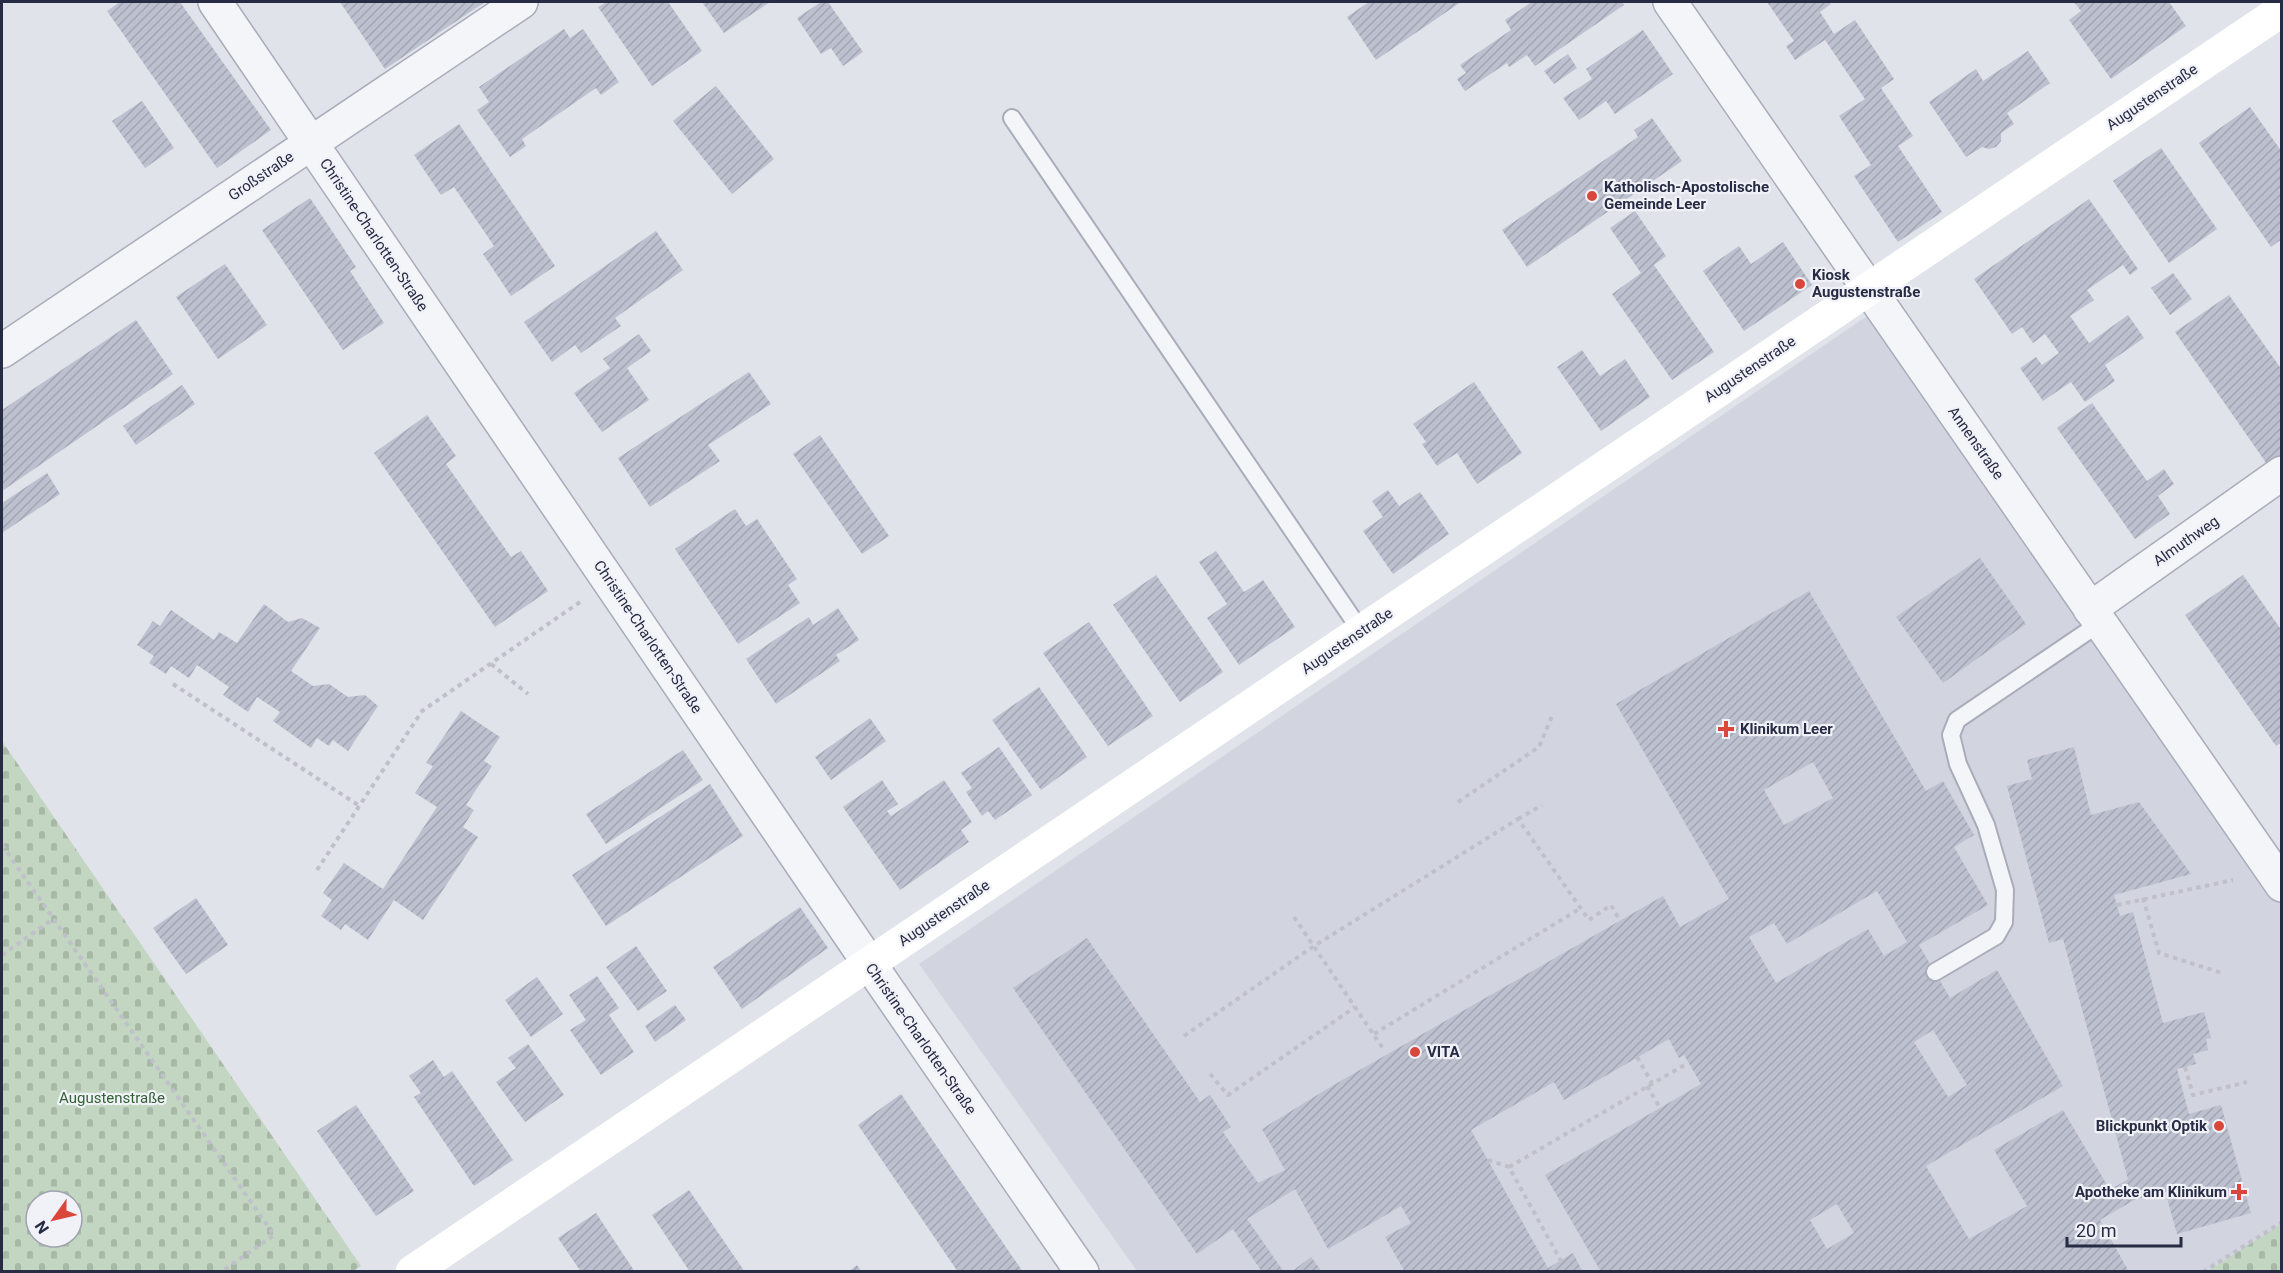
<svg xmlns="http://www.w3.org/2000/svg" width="2283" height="1273" font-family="Roboto,sans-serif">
  <defs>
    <pattern id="cemetery-stones" width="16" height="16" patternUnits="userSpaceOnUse" patternTransform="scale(1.5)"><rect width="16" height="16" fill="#c2d6c1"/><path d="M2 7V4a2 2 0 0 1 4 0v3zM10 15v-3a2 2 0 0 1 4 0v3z" fill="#a7b8a7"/></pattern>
    <pattern id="building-hatch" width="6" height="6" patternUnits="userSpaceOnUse" patternTransform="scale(1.5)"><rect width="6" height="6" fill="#bdc0ce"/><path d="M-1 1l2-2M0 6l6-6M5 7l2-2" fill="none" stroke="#a2a5b2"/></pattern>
  </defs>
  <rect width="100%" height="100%" fill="#e1e3eb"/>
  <!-- built -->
  <polygon fill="#d2d5e0" points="1889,301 2094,603 2281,854 2281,1241 2232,1272 1137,1271 919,964"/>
  <!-- cemetery -->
  <g fill="url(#cemetery-stones)" fill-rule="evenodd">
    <path d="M2,741L361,1266L353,1271H2ZM36,1201H72V1237H36Z"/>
    <polygon points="2281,1224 2281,1271 2208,1271"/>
  </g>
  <!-- building -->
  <g fill="url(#building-hatch)" fill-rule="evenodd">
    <polygon points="120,2 180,2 271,130 217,168 107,11"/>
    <polygon points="340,2 485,2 385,69"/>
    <polygon points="607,2 668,2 702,51 652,86 598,7"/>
    <polygon points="702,2 770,2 724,33"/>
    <polygon points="821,2 828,2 863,52 843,66 831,48 821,54 797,18"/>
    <polygon points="1369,2 1461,2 1376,60 1347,17"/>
    <polygon points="1532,2 1622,2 1624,5 1535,66 1527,55 1509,67 1507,63 1465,91 1457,79 1466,73 1460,65 1511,30 1505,20"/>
    <polygon points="1767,2 1829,2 1831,4 1820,12 1834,34 1855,20 1894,79 1881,88 1913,136 1898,146 1942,212 1898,242 1854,176 1871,165 1839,116 1865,99 1825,40 1795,60 1786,46 1794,41"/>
    <polygon points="2074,2 2169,2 2186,26 2111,79 2069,20 2081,11"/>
    <polygon points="564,29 570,38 583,29 619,82 601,95 596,88 522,139 526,146 510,157 477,110 489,102 479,87"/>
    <polygon points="1643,30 1673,74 1615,114 1606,101 1579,120 1563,98 1592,79 1586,69"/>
    <polygon points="2028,51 2050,83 2007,113 2014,124 2001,133 2001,141 1996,147 1989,149 1982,147 1966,157 1929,102 1976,69 1983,81"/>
    <polygon points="1568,54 1577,68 1554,84 1544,71"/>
    <polygon points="716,86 774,159 732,194 673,121"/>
    <polygon points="142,101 174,148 145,168 112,121"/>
    <polygon points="2250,107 2282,152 2282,188 2279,190 2282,194 2282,239 2271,247 2199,143"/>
    <polygon points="1652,118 1682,161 1527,267 1502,230 1638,137 1634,130"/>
    <polygon points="459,124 555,266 511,296 483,254 494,246 454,187 441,195 414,155"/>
    <polygon points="2161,148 2217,229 2169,263 2113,181"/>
    <polygon points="310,198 356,267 350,271 384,323 343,350 262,230"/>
    <polygon points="2089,199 2138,269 2130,275 2123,265 2087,290 2094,300 2070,316 2089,343 2128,315 2144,338 2105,365 2115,381 2085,402 2071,382 2043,401 2020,368 2036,357 2042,365 2059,353 2045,334 2033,343 2022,327 2012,334 1974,279"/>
    <polygon points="1635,211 1666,256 1654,265 1714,352 1672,380 1612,294 1641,273 1610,228"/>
    <polygon points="656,231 683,270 615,318 621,326 581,353 575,345 552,362 524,322"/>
    <polygon points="1783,242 1812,285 1744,331 1703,271 1739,246 1751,264"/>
    <polygon points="225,264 267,325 218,359 176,297"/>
    <polygon points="2173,273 2192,299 2170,315 2151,288"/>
    <polygon points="2229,295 2282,370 2282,458 2269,467 2175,332"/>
    <polygon points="136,320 173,374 2,491 2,410"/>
    <polygon points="639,334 651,351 627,368 649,400 602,432 574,393 610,368 603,359"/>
    <polygon points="1582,350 1600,376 1625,359 1650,397 1601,431 1557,367"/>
    <polygon points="749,372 771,404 708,445 720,461 650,507 618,458"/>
    <polygon points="1474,382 1522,453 1477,484 1457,453 1437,466 1422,444 1426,442 1413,424"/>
    <polygon points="182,385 195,404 136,445 123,426"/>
    <polygon points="2092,403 2147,481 2164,469 2174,484 2158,496 2170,514 2135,539 2057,428"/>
    <polygon points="427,415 456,456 446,464 511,557 521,551 548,591 495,627 374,453"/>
    <polygon points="820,435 889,536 862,554 793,454"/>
    <polygon points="47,473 60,494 2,533 2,503"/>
    <polygon points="1388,490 1399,506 1420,492 1449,534 1393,574 1363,531 1383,517 1372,501"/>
    <polygon points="735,509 746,526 757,519 797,579 788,585 800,603 738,644 675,549"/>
    <polygon points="1216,551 1244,592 1263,580 1295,627 1239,665 1207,618 1227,604 1199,562"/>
    <polygon points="1980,558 2026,624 1943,683 1896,617"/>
    <polygon points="1156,575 1223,672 1180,702 1113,605"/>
    <polygon points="2243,575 2282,631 2282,742 2276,746 2185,615"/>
    <path d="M1809,591L1926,791L1943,781L1974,835L1954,847L1988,905L1919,945L1950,998L1997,970L2063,1086L1926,1166L1969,1239L2027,1206L1994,1150L2063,1110L2110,1190L2128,1179L2063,939L2049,943L2007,786L2032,779L2027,760L2074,747L2091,815L2139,802L2191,874L2114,895L2120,916L2133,912L2163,1023L2204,1012L2211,1038L2206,1039L2208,1050L2193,1054L2196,1064L2177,1069L2189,1114L2221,1105L2251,1213L2177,1234L2165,1191L2134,1200L2100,1220L2129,1272H1601L1545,1175L1701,1084L1684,1055L1679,1058L1669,1039L1564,1100L1554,1082L1471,1130L1548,1268L1573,1253L1583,1272H1405L1385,1237L1411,1223L1401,1206L1328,1249L1295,1189L1247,1219L1284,1272H1262L1233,1229L1197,1254L1013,988L1087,938L1200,1102L1210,1095L1231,1127L1223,1132L1258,1183L1285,1170L1262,1129L1332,1086L1663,896L1680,927L1729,899L1616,704ZM1813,762L1833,798L1784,825L1764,790ZM1877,891L1907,942L1884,956L1868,929L1776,983L1749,937L1774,923L1787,944ZM1933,1030L1967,1085L1948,1097L1914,1042ZM1837,1204L1854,1233L1827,1249L1810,1220Z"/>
    <polygon points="264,604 288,622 302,618 320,628 291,671 313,686 329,684 348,697 365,695 378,706 348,751 333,740 329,746 317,738 311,748 273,721 280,712 257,697 248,712 223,695 229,687 197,665 189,678 171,666 166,674 149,663 154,656 137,645 153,621 160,626 171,610 214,640 219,632 237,643"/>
    <polygon points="838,608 859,640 836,655 840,661 776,704 746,659 809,617 813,625"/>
    <polygon points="1089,622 1153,716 1108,746 1043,653"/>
    <polygon points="1039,687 1087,757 1041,790 992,720"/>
    <polygon points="461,711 500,737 484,761 492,766 466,805 474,810 463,827 478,837 423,920 394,900 368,940 345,924 341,930 321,916 332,900 323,893 344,863 383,889 437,807 415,793 433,766 426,763"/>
    <polygon points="870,718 886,741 831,780 815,757"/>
    <polygon points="999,747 1032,795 995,820 988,811 982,816 966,792 972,788 961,773"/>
    <polygon points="683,750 703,780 606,844 586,814"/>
    <polygon points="882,780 898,804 887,811 891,816 944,780 972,822 961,830 969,842 900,890 843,807"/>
    <polygon points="710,784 743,836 606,926 572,875"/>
    <polygon points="196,898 228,945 186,974 153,928"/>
    <polygon points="800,907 828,948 742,1009 713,967"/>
    <polygon points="636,946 667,991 638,1011 606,967"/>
    <polygon points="597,976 619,1008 609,1015 634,1052 601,1075 570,1030 586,1020 569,995"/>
    <polygon points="537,977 563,1014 531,1037 505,1000"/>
    <polygon points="675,1005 686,1020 655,1042 645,1026"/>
    <polygon points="528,1044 564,1095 525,1122 496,1082 516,1068 508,1058"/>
    <polygon points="433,1060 444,1077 452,1071 513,1160 474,1186 414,1097 421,1093 409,1076"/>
    <polygon points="901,1094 1023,1272 958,1272 858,1125"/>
    <polygon points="356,1105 414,1191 376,1216 317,1131"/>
    <polygon points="689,1190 745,1272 690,1272 652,1215"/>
    <polygon points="596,1213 635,1272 581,1272 558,1238"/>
    <polygon points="1311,1257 1322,1272 1291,1272"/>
    <polygon points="857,1265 862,1272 848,1272"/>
  </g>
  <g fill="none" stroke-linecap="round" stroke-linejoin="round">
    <!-- lane casing -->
    <g stroke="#a9acb9" stroke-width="20">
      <g id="lane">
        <polyline points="1012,118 1361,631"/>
        <polyline points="1935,972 1996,936 2004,922 2005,890 1986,825 1958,764 1951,735 1957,720 2100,623"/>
      </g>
    </g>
    <!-- street casing -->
    <g stroke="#a9acb9" stroke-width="36">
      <g id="street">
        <polyline points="215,2 869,963 1082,1272"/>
        <polyline points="1670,2 2282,885"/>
        <polyline points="2,351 521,2"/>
        <polyline points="2090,609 2282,473"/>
      </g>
    </g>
    <!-- path -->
    <g stroke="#bfc0ca" stroke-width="4" stroke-dasharray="4.5 4.5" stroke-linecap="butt">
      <polyline points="491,664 528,694"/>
      <polyline points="173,684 358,805"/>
      <polyline points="1458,802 1539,747 1553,714"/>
      <polyline points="1518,819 1542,805"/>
      <polyline points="2,845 274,1235 221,1272"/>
      <polyline points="317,870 422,711 580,602"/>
      <polyline points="2143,898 2159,953 2222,973"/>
      <polyline points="2117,905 2233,880"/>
      <polyline points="1294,917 1384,1050"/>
      <polyline points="2,955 53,919"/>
      <polyline points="1374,1034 1581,908"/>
      <polyline points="1184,1036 1314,946 1518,819 1589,920 1611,905 1620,921"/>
      <polyline points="1637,1057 1652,1083"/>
      <polyline points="2185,1067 2193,1095 2247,1082"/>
      <polyline points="1210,1074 1228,1095 1355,1007"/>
      <polyline points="1647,1086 1660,1108"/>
      <polyline points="1488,1160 1509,1167 1561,1261"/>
      <polyline points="1509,1167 1688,1063"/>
      <polyline points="2203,1272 2282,1222"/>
    </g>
    <!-- lane -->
    <use href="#lane" stroke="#f4f5f9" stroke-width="16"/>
    <!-- street -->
    <use href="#street" stroke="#f4f5f9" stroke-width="33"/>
    <!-- secondary -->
    <polyline stroke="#fff" stroke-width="33" points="412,1272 2282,10"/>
  </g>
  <!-- markers -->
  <g fill="#db463b" stroke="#f1f2f8" stroke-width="2">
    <circle cx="1592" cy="196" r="6"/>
    <circle cx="1800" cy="284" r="6"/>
    <path d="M1723 720h6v6h6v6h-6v6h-6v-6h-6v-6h6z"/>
    <circle cx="1415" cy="1052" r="6"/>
    <circle cx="2219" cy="1126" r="6"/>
    <path d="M2236 1183h6v6h6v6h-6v6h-6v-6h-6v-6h6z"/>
  </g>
  <g text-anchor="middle" stroke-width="4.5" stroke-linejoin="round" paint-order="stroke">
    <!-- street labels -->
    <g font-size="15" fill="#272b44" stroke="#f1f2f8">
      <text transform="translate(2152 97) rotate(-34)" y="5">Augustenstraße</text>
      <text transform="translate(261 176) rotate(-34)" y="5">Großstraße</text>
      <text transform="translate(374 235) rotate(56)" y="5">Christine-Charlotten-Straße</text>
      <text transform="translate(1750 369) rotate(-34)" y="5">Augustenstraße</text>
      <text transform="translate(1976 443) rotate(55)" y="5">Annenstraße</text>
      <text transform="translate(2186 541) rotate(-35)" y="5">Almuthweg</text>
      <text transform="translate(648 637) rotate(56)" y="5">Christine-Charlotten-Straße</text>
      <text transform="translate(1347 641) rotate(-34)" y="5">Augustenstraße</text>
      <text transform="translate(944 913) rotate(-34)" y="5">Augustenstraße</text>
      <text transform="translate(921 1039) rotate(55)" y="5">Christine-Charlotten-Straße</text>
    </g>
    <!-- poi labels -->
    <g font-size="15" font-weight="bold" fill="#272b44" stroke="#f1f2f8" text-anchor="start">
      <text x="1604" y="192">Katholisch-Apostolische<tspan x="1604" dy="17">Gemeinde Leer</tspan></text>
      <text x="1812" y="280">Kiosk<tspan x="1812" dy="17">Augustenstraße</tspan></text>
      <text x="1740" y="734">Klinikum Leer</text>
      <text x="1427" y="1057">VITA</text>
      <text x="2207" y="1131" text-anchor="end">Blickpunkt Optik</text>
      <text x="2227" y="1197" text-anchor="end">Apotheke am Klinikum</text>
    </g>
    <!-- park labels -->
    <g font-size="15" fill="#336135" stroke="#f1f2f8">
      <text x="112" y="1103">Augustenstraße</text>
    </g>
  </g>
  <!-- border -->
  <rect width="2283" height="1273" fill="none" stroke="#272b44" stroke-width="6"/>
  <!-- north arrow -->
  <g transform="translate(54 1219) rotate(236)"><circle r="28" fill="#f1f2f8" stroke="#a0a2b0" stroke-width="1.5"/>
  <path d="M0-4.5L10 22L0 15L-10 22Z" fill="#db463b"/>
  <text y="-9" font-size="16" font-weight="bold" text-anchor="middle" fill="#272b44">N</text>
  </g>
  <!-- scale -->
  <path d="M2067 1237v9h114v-9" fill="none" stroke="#272b44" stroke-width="3"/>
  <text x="2076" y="1237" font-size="18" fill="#272b44" stroke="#f1f2f8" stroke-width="4.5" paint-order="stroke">20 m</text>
</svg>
